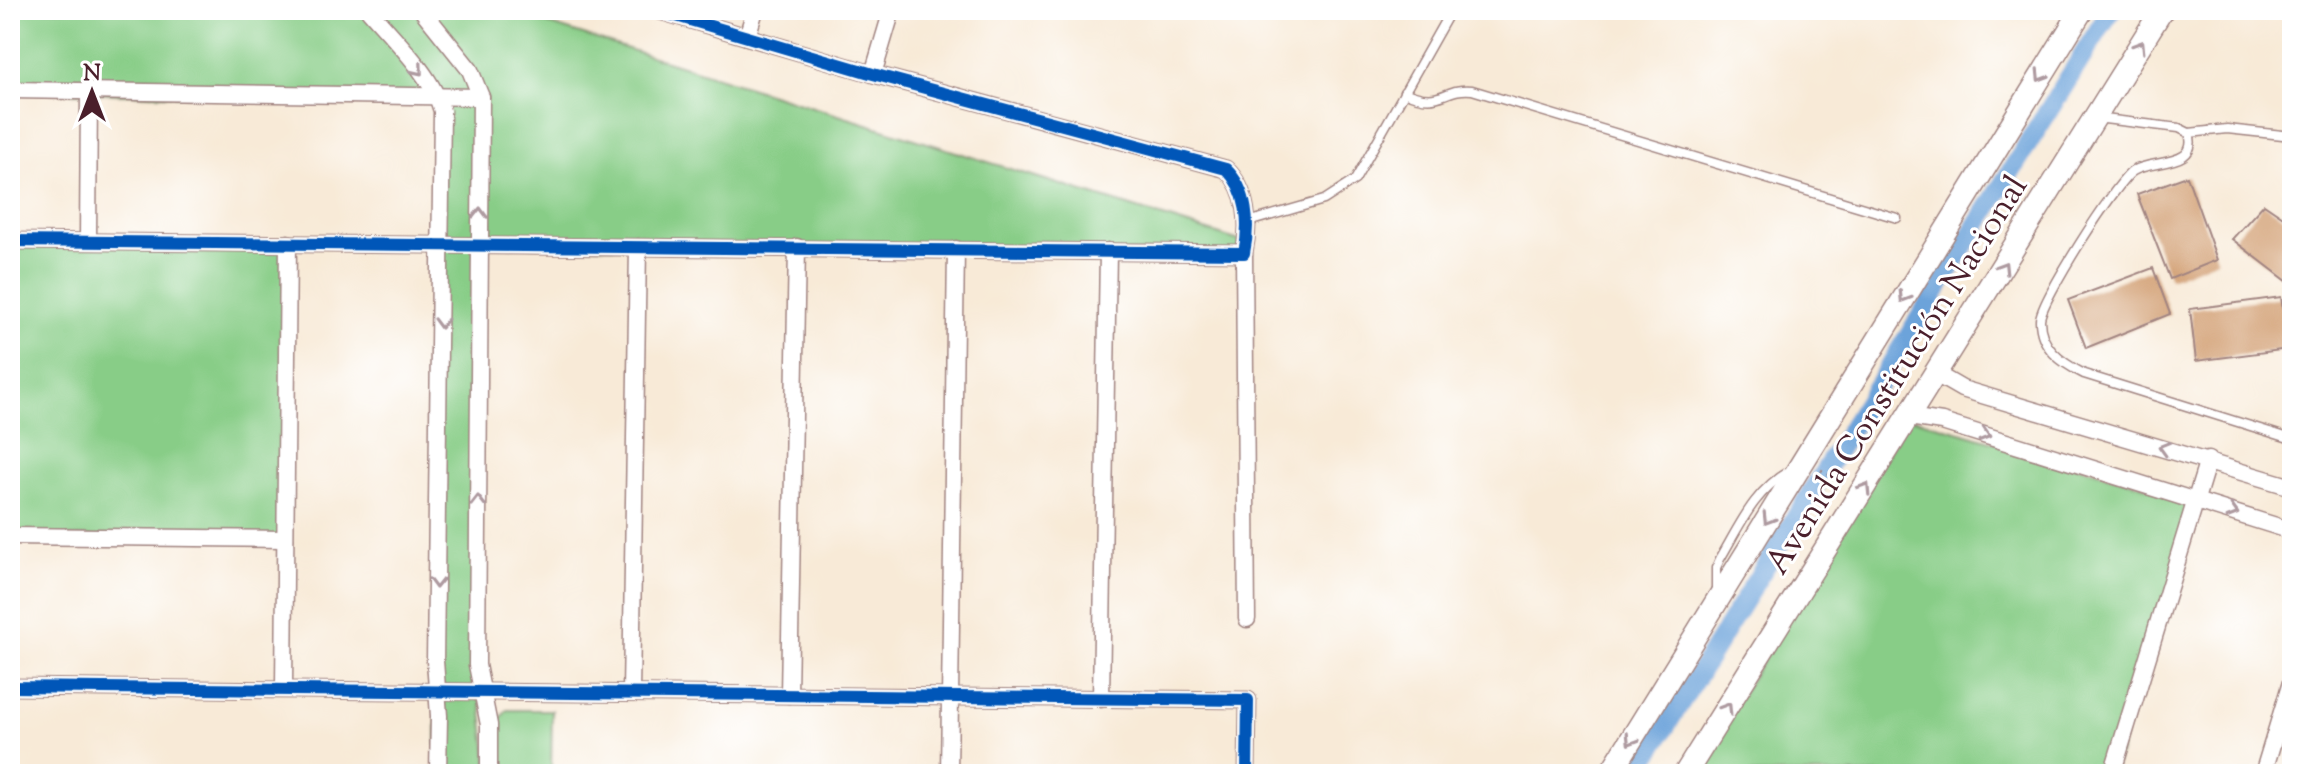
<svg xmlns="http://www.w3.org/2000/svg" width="2302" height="784" font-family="'Sorts Mill Goudy',serif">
  <rect width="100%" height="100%" fill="#fff"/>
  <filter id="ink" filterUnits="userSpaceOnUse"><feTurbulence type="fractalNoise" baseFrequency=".0125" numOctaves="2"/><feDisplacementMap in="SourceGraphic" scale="16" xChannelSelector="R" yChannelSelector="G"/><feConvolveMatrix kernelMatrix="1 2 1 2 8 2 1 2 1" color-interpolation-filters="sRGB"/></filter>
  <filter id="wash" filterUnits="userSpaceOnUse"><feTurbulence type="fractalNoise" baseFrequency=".006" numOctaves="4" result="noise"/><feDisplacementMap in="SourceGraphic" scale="32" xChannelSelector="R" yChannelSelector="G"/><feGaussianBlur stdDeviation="1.8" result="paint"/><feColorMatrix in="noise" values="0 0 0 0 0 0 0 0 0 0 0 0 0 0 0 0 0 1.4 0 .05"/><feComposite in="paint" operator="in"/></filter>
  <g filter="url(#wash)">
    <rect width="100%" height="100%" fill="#f8ead7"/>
    <!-- green -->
    <g fill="#88cd87" stroke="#697659" stroke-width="2">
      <polygon points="10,10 504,10 1246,243 1244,253 479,245 477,665 489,774 436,774 440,102 10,91"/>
      <polygon points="10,241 288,243 285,539 10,536"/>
      <polygon points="1909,417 2196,501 2113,774 1694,774"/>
      <polygon points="507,710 552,710 551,774 499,774 499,720"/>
    </g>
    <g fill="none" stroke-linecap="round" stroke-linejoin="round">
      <!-- canal -->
      <polyline stroke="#6ca3da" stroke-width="20" points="1636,774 2111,10"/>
    </g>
    <g id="blocks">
      <!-- building -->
      <g fill="#d29f72">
        <polygon points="2187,176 2217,260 2170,279 2137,194"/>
        <polygon points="2264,204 2292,223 2292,285 2232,239"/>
        <polygon points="2153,268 2170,314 2086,348 2068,300"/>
        <polygon points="2281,297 2289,349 2196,361 2190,309"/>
      </g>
    </g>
  </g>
  <g filter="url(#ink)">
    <use href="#blocks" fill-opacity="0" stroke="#a18481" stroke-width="2"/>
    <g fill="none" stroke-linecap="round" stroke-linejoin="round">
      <!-- service casing -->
      <g stroke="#a18481" stroke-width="11">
        <g id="service">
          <path d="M1404,92C1441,109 1443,87 1472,90L1897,218"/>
          <path d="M2096,118L2179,128L2189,133C2200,168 2152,159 2133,171C2116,182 2040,302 2040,320C2040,348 2062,363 2084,374L2292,439"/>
          <polyline points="2189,133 2227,129 2292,136"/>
          <polyline points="1248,222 1324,200 1355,180 1451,10"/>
          <path d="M1716,590V568L1720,559C1740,525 1754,491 1789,471"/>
        </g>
      </g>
      <!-- minor casing -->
      <g stroke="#a18481" stroke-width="19">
        <g id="minor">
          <path d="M369,10C393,38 433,76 442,111L435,661L439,716L438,774"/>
          <polyline points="422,10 470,70 481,97 477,665 489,725 489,774"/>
          <polyline points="747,37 755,10"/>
          <polyline points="873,74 892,10"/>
          <polyline points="10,90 481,97"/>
          <path d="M10,241L1244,253C1250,225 1248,190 1226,169L873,74L656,10"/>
          <polyline points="88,241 89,91"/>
          <polyline points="1244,253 1247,619"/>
          <polyline points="1936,374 1962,389 2292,487"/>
          <polyline points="1909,417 1942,422 2292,531"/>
          <polyline points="10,536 285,539"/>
          <polyline points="10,687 1248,700 1247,774"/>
          <polyline points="284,688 288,243"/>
          <polyline points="631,693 638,247"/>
          <polyline points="789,695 797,247"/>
          <polyline points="1101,699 1108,251"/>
          <polyline points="949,774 956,249"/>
          <polyline points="2112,774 2208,460"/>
          <polyline points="2263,774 2292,679"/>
        </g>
      </g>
      <!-- secondary casing -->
      <g stroke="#a18481" stroke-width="25">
        <g id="secondary">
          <polyline points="1610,774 2082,10"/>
          <polyline points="1685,774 2162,10"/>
        </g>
      </g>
      <!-- path -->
      <polyline stroke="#a18481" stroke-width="3" stroke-dasharray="2 6" stroke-linecap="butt" points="1821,470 1842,482"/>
      <!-- service -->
      <use href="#service" stroke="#fff" stroke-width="8"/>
      <!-- minor -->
      <use href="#minor" stroke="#fff" stroke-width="16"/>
      <!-- secondary -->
      <use href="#secondary" stroke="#fff" stroke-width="22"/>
      <!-- cycleway casing -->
      <g stroke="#fff" stroke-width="17">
        <g id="cycleway">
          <path d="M10,241L1244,253C1250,225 1248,190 1226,169L873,74L656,10"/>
          <polyline points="10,687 1248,700 1247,774"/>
        </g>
      </g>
      <!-- cycleway -->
      <use href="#cycleway" stroke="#0057b8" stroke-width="12"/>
    </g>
    <!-- one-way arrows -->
    <defs><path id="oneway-chevron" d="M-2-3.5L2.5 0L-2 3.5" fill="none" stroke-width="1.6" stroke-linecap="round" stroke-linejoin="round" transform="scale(2)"/></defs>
    <g stroke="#ae9aa0">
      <use href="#oneway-chevron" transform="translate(2140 46) rotate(-58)"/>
      <use href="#oneway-chevron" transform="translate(418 70) rotate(50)"/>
      <use href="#oneway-chevron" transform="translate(2041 76) rotate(122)"/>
      <use href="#oneway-chevron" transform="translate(480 213) rotate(-89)"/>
      <use href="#oneway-chevron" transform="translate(2003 267) rotate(-58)"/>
      <use href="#oneway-chevron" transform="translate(1904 297) rotate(122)"/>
      <use href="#oneway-chevron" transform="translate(441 323) rotate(91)"/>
      <use href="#oneway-chevron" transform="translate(1985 435) rotate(17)"/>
      <use href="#oneway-chevron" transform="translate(2164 448) rotate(-164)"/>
      <use href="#oneway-chevron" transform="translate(1865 488) rotate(-58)"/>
      <use href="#oneway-chevron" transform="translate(478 501) rotate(-90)"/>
      <use href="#oneway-chevron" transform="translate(2233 512) rotate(17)"/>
      <use href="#oneway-chevron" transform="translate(1768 519) rotate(122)"/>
      <use href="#oneway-chevron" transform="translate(436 583) rotate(91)"/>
      <use href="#oneway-chevron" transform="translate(1727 708) rotate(-58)"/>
      <use href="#oneway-chevron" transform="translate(1631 740) rotate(122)"/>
    </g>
  </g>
  <g text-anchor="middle" stroke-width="6" stroke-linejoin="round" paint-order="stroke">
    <!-- street labels -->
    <g font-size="34" fill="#4a1f2b" stroke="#fff">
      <text transform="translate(1895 374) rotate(-58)" y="12">Avenida Constitución Nacional</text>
    </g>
  </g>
  <!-- margin -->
  <rect width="2302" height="784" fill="none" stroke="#fff" stroke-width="40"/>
  <!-- north arrow -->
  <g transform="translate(92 92)" stroke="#ffffff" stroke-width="6" paint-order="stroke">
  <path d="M0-6L14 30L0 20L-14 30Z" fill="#4a1f2b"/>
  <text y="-12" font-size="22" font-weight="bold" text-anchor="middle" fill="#4a1f2b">N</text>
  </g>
</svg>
